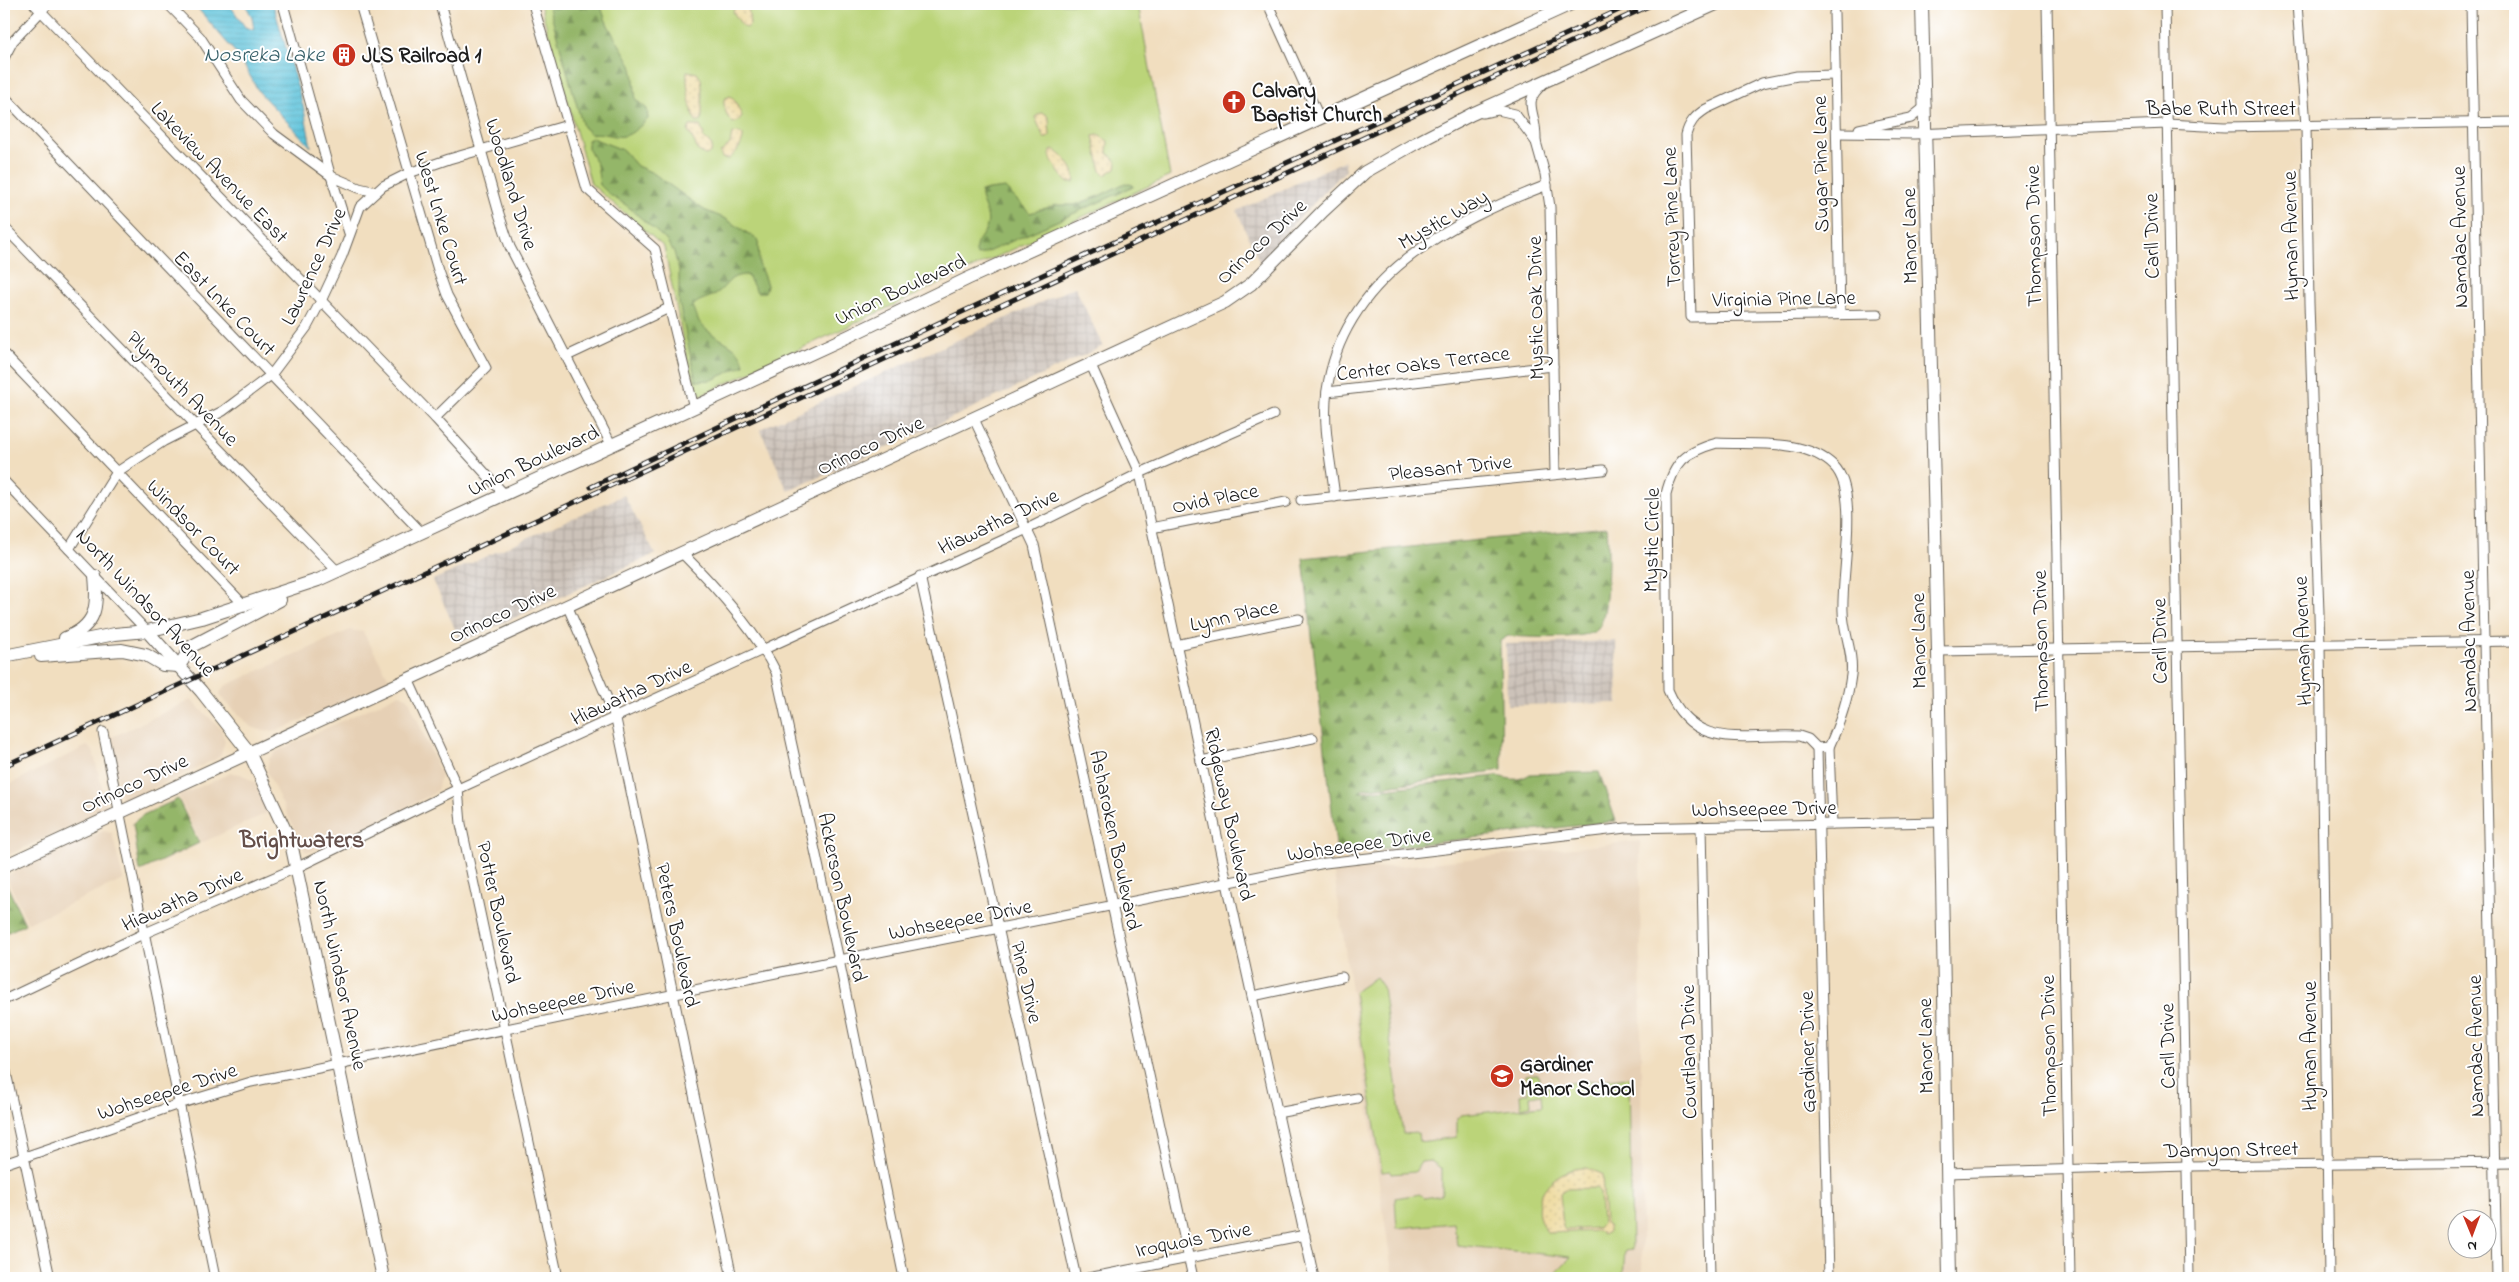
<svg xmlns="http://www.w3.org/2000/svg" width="2519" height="1282" font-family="'Indie Flower',sans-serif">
  <defs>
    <pattern id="industrial-grid" width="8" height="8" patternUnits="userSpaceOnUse" patternTransform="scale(1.25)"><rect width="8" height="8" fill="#ccc2b9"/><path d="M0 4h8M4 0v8" fill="none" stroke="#afa69e"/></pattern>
    <pattern id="forest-firs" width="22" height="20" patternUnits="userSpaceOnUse" patternTransform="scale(1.25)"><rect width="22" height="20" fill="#94b669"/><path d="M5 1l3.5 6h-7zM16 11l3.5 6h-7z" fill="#789356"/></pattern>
    <pattern id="sand-dots" width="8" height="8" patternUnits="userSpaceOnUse" patternTransform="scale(1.25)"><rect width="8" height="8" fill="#eeda9e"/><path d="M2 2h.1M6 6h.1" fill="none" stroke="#ccba88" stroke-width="1.8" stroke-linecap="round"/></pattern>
    <pattern id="water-rules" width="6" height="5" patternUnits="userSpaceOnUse" patternTransform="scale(1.25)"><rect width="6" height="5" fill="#5dc3db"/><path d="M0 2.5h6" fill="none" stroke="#50a7bb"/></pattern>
  </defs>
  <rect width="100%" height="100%" fill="#fff"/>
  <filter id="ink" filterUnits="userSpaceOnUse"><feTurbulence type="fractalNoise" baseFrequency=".02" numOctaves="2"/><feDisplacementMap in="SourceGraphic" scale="10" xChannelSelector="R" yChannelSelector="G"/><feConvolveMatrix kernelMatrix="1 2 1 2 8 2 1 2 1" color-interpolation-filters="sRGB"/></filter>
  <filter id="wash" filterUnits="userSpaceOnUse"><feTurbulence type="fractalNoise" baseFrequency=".0096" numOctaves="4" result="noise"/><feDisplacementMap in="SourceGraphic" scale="20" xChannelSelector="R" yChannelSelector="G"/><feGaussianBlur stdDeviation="1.12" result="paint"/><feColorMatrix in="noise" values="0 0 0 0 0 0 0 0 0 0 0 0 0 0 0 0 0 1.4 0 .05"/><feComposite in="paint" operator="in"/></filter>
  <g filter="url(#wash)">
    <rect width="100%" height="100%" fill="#f1debf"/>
    <!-- built -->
    <g fill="#e6d0b5">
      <polygon points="350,630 363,632 390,680 284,728 272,731 264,731 251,727 221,697 220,693 225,686"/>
      <polygon points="400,694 408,698 441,775 437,790 433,794 310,852 305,851 267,772 269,759 277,751"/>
      <polygon points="191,700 221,729 225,741 221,754 216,759 128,800 121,799 110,738"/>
      <polygon points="87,746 93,751 107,809 4,857 4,787"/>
      <polygon points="231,773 241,774 255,783 267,813 201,843 179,796"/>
      <polygon points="103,831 112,833 123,880 28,923 6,876"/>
      <polygon points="1640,841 1642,1278 1393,1278 1334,873"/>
    </g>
    <!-- industrial -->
    <g fill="url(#industrial-grid)">
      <polygon points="1344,161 1346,170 1277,241 1260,263 1237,211"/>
      <polygon points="1075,287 1103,346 928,429 788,491 760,429"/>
      <polygon points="624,495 655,554 461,642 433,580"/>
      <polygon points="1616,641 1618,703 1507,705 1506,644"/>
    </g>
    <!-- green -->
    <g fill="#bbd479" stroke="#6c784a">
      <polygon points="540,4 1138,4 1170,176 695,398 664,247 591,184"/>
      <polygon points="1376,977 1383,987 1403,1134 1418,1133 1419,1142 1457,1137 1457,1118 1461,1115 1542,1106 1541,1094 1530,1096 1531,1105 1521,1107 1520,1095 1528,1093 1526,1075 1538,1074 1541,1090 1541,1087 1559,1087 1560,1084 1629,1077 1632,1249 1625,1250 1623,1278 1550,1278 1571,1257 1457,1245 1454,1223 1397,1228 1395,1198 1420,1194 1424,1198 1442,1195 1442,1169 1431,1161 1421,1162 1415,1172 1391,1174 1390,1171 1382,1172 1354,992"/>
    </g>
    <!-- forest -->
    <g fill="url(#forest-firs)" stroke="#586942">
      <path d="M548,4H601C604,25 619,42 629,61C635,72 634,87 636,100L647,109L648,119C641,125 633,134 624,136C613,138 603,131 591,134L583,127Z"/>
      <path d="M592,138L623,150L637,166L653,173L704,210L726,219L758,240L759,264L767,285L765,292H757L747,275C727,275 729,286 714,295C707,299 699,299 693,306C699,342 741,337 744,365L712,380L696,381L679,303V271L674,252L665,239L626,205L610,195L600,185L597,165L588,148V140Z"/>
      <path d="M1125,183L1133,185V187L983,254L977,255C972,242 984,237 987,226C991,213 979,203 981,191L1005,188L1030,213L1056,205H1075L1099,196Z"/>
      <path d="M1607,527C1609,545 1609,617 1598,629C1587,641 1525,637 1508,636L1500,641L1502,770L1364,789L1359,792L1495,776C1510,778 1516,783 1530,774L1599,772L1616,821L1337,854L1303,558Z"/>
      <polygon points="178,799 199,843 140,871 133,823 143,815"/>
      <polygon points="4,879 25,924 4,934"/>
    </g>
    <!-- sand -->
    <g fill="url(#sand-dots)" stroke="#857b5d" fill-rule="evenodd">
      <polygon points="736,4 748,4 750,25 747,28 743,27 733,12"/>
      <path d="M687,71L697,73L701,79C702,84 703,116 701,121H696C690,113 686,82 687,71Z"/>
      <path d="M730,96L735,101L742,116L739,120L733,123C727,119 723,106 724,99Z"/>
      <polygon points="1041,113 1046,114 1049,119 1050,136 1047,138 1044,138 1035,117"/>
      <polygon points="690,126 700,126 704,135 702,137 712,145 711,153 705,155 697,150 695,143 688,131"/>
      <path d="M739,133L743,135C744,144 735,154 729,159L722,158L720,153L730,144L732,134Z"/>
      <polygon points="1098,135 1108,141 1107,152 1117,163 1116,168 1105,175 1101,171 1093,136"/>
      <path d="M1053,150C1062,152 1078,172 1074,182H1067C1061,176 1049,160 1050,152Z"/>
      <path d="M1587,1168L1602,1174L1605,1223L1609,1227V1232L1603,1235L1598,1231L1548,1233C1522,1202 1553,1167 1587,1168ZM1596,1188L1600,1192L1602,1223L1598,1228L1565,1230L1563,1227L1560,1193L1565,1189Z"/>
    </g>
    <!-- water -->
    <polygon fill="url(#water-rules)" stroke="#3c707c" points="194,4 229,4 245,27 254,30 252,17 245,4 273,4 304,109 311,147 259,92 240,58"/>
  </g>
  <g filter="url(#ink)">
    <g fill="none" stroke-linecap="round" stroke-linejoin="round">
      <!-- street casing -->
      <g stroke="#676055" stroke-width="11">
        <g id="street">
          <polyline points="34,4 435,418 505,495"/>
          <polyline points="168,4 200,37 241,100 274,134 331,176"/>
          <polyline points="283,4 330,174"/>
          <polyline points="360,4 438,270 447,295 486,368 435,418"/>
          <polyline points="440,4 499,214 510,247 612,446"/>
          <polyline points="533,4 587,189 655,249 694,408"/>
          <polyline points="1268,4 1320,119"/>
          <polyline points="2047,4 2070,1278"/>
          <polyline points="2165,4 2189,1278"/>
          <polyline points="2297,4 2306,126 2309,303 2320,645 2329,1278"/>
          <polyline points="2471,4 2497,1278"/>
          <polyline points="1834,13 1840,314"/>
          <polyline points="4,58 13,41 48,4"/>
          <path d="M1835,75L1797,76L1762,83L1706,109C1695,116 1689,123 1686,135L1691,317L1878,314"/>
          <polyline points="4,96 422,533"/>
          <path d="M1482,113L1498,110L1515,114L1536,142C1536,137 1536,131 1535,126C1532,107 1525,100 1542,85"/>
          <polyline points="1859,129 1911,118 1926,106"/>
          <polyline points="1837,133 1914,134 2167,124 2224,127 2515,122"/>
          <polyline points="1536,142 1545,174 1550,207 1555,474"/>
          <polyline points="4,227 338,572"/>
          <polyline points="349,233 331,176 359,188 376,192"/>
          <polyline points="4,354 245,606"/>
          <polyline points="567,356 669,308"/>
          <polyline points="1091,365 1140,473 1227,883 1314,1278"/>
          <polyline points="1327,392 1553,366"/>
          <polyline points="974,419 1034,545 1193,1278"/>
          <path d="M1717,443C1754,445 1805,438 1834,466C1860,492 1841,575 1843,611C1843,632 1854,653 1851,675C1848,699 1839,725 1829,747L1817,748L1808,739L1799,736C1744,733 1695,753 1668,690L1666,494C1674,462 1685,452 1717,443Z"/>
          <polyline points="4,481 147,631"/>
          <path d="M1335,497C1331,462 1322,425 1327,390C1344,276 1449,223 1547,185"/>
          <polyline points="1301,500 1603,470"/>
          <polyline points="1151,528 1286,502"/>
          <polyline points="69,549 117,472 164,441 223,411 271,375 307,327 321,301 342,256 360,207 383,186 409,173 449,159 568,125"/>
          <path d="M682,553C714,585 756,632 776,672L839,960L904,1278"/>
          <polyline points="920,576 1076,1278"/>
          <polyline points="567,605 616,719 732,1278"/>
          <polyline points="1176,645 1299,619"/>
          <polyline points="1938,651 2515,641"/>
          <polyline points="408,679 458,789 461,824 558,1278"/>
          <polyline points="103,732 215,1278"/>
          <polyline points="1829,747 1832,824"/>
          <polyline points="1817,748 1829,1278"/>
          <polyline points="1201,761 1313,738"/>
          <polyline points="1701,826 1710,1278"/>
          <polyline points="1253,996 1342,977"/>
          <polyline points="4,1000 143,934 298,867 458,789 1027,529 1140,473 1273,415"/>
          <polyline points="4,1063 50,1278"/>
          <polyline points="1277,1113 1357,1098"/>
          <polyline points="4,1164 179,1104 251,1082 839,960 1325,863 1626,828 1941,822"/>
          <polyline points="1947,1173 2187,1166 2515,1162"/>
          <polyline points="1088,1278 1305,1235"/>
        </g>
      </g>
      <!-- secondary casing -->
      <g stroke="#676055" stroke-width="14">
        <g id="secondary">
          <polyline points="1922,4 1938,651 1949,1278"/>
          <polyline points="147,631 201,691 249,752 291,843 383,1278"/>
          <path d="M65,638C97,626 98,606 95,576"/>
          <polyline points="4,656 115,634 147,631 202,618 318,580 849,336 967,279 1571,4"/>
          <polyline points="41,656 122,650 146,655 163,665 179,666 192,646 280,600"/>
          <polyline points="4,866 1225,302 1251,284 1323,211 1365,172 1416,143 1472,114 1716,4"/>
        </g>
      </g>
      <!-- street -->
      <use href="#street" stroke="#fff" stroke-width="9"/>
      <!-- secondary -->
      <use href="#secondary" stroke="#fff" stroke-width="12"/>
      <!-- rail casing -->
      <g stroke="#1c1c1c" stroke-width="5">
        <g id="rail">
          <polyline points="591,487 949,318 1632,4"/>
          <polyline points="4,766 1653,4"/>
        </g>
      </g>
      <!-- rail -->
      <use href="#rail" stroke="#fff" stroke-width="3" stroke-dasharray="9" stroke-linecap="butt"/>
    </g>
  </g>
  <!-- icons -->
  <defs>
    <g id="building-disc" transform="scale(1.25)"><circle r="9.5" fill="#c8321e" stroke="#fff"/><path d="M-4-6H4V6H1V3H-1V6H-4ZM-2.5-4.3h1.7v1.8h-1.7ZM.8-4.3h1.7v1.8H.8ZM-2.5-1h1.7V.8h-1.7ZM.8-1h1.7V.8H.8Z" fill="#fff"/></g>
    <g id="church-disc" transform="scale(1.25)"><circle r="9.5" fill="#c8321e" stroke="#fff"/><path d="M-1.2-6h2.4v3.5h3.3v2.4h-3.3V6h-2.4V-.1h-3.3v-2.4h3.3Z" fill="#fff"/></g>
    <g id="school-disc" transform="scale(1.25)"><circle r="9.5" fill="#c8321e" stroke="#fff"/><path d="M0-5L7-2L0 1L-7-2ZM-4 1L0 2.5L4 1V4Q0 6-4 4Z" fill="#fff"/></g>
  </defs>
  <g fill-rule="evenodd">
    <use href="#building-disc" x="344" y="55"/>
    <use href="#church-disc" x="1234" y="102"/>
    <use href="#school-disc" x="1502" y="1076"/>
  </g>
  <g text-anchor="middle" stroke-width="4" stroke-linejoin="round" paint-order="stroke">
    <!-- poi labels -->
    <g font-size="21" font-weight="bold" fill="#1c1c1c" stroke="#fff" text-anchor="start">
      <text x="362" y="62">JLS Railroad 1</text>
      <text x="1252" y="97">Calvary<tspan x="1252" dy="24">Baptist Church</tspan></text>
      <text x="1520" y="1071">Gardiner<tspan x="1520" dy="24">Manor School</tspan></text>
    </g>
    <!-- street labels -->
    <g font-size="21" fill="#1c1c1c" stroke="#fff">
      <text x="2221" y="115">Babe Ruth Street</text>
      <text transform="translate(1820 164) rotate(-91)" y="7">Sugar Pine Lane</text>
      <text transform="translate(220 172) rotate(46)" y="7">Lakeview Avenue East</text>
      <text transform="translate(512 184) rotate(73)" y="7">Woodland Drive</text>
      <text transform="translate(1671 217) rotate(-92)" y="7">Torrey Pine Lane</text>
      <text transform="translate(442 218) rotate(73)" y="7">West Lnke Court</text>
      <text transform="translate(1443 219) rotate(-30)" y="7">Mystic Way</text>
      <text transform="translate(1909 236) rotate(-91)" y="7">Manor Lane</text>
      <text transform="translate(2033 236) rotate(-91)" y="7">Thompson Drive</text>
      <text transform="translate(2151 236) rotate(-91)" y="7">Carll Drive</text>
      <text transform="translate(2290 236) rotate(-91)" y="7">Hyman Avenue</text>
      <text transform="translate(2459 237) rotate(-91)" y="7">Namdac Avenue</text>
      <text transform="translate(1261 241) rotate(-43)" y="7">Orinoco Drive</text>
      <text transform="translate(313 266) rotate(-65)" y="7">Lawrence Drive</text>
      <text transform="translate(900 289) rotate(-25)" y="7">Union Boulevard</text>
      <text transform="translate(1784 298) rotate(-1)" y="7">Virginia Pine Lane</text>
      <text transform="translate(225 303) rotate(46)" y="7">East Lnke Court</text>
      <text transform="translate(1535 308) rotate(-91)" y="7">Mystic Oak Drive</text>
      <text transform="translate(1423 363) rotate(-7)" y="7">Center Oaks Terrace</text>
      <text transform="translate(183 388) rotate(46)" y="7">Plymouth Avenue</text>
      <text transform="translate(870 445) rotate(-25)" y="7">Orinoco Drive</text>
      <text transform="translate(533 460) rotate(-25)" y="7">Union Boulevard</text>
      <text transform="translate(1450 467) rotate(-6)" y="7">Pleasant Drive</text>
      <text transform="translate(1215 498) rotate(-11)" y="7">Ovid Place</text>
      <text transform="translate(998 521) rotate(-25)" y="7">Hiawatha Drive</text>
      <text transform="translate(194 527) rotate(46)" y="7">Windsor Court</text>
      <text transform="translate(1651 540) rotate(-89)" y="7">Mystic Circle</text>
      <text transform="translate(146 602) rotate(47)" y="7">North Windsor Avenue</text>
      <text transform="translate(502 613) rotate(-25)" y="7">Orinoco Drive</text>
      <text transform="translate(1234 615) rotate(-12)" y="7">Lynn Place</text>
      <text transform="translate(1918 641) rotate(-91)" y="7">Manor Lane</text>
      <text transform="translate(2040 641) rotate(-91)" y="7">Thompson Drive</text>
      <text transform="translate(2159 641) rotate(-91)" y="7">Carll Drive</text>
      <text transform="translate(2302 641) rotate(-92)" y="7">Hyman Avenue</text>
      <text transform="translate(2468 641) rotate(-91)" y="7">Namdac Avenue</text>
      <text transform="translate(631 692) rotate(-25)" y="7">Hiawatha Drive</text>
      <text transform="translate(134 783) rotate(-25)" y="7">Orinoco Drive</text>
      <text transform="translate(1764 808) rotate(-1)" y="7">Wohseepee Drive</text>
      <text transform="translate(1230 814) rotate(78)" y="7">Ridgeway Boulevard</text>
      <text transform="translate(1116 840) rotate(78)" y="7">Asharoken Boulevard</text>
      <text transform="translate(1359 844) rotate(-8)" y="7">Wohseepee Drive</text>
      <text transform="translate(843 897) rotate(78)" y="7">Ackerson Boulevard</text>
      <text transform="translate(182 899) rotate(-24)" y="7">Hiawatha Drive</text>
      <text transform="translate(499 912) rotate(78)" y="7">Potter Boulevard</text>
      <text transform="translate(960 919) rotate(-11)" y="7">Wohseepee Drive</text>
      <text transform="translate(678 935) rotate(78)" y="7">Peters Boulevard</text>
      <text transform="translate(341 975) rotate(78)" y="7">North Windsor Avenue</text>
      <text transform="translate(1027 982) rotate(77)" y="7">Pine Drive</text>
      <text transform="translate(563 1000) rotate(-12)" y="7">Wohseepee Drive</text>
      <text transform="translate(1925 1046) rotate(-91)" y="7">Manor Lane</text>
      <text transform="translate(2048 1046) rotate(-91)" y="7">Thompson Drive</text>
      <text transform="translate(2167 1046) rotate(-91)" y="7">Carll Drive</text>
      <text transform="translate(2309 1046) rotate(-90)" y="7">Hyman Avenue</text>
      <text transform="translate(2475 1046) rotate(-91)" y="7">Namdac Avenue</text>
      <text transform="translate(1688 1052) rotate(-91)" y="7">Courtland Drive</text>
      <text transform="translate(1807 1052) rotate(-91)" y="7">Gardiner Drive</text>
      <text transform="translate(167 1091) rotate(-18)" y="7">Wohseepee Drive</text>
      <text transform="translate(2231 1149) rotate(-1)" y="7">Damyon Street</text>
      <text transform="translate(1193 1239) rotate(-11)" y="7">Iroquois Drive</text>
    </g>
    <!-- water labels -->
    <g font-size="22" font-style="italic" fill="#365f68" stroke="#fff">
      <text x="264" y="61">Nosreka Lake</text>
    </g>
    <!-- quarter labels -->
    <g font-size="24" font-weight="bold" fill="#644f4a" stroke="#fff">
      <text x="302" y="847">Brightwaters</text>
    </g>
  </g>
  <!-- margin -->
  <rect width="2519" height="1282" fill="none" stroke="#fff" stroke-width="20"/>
  <!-- north arrow -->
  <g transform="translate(2472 1234) rotate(179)"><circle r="24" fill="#ffffff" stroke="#a4a4a4"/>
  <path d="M0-4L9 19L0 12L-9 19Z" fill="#c8321e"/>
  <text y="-8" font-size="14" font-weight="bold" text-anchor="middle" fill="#1c1c1c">N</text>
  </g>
</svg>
